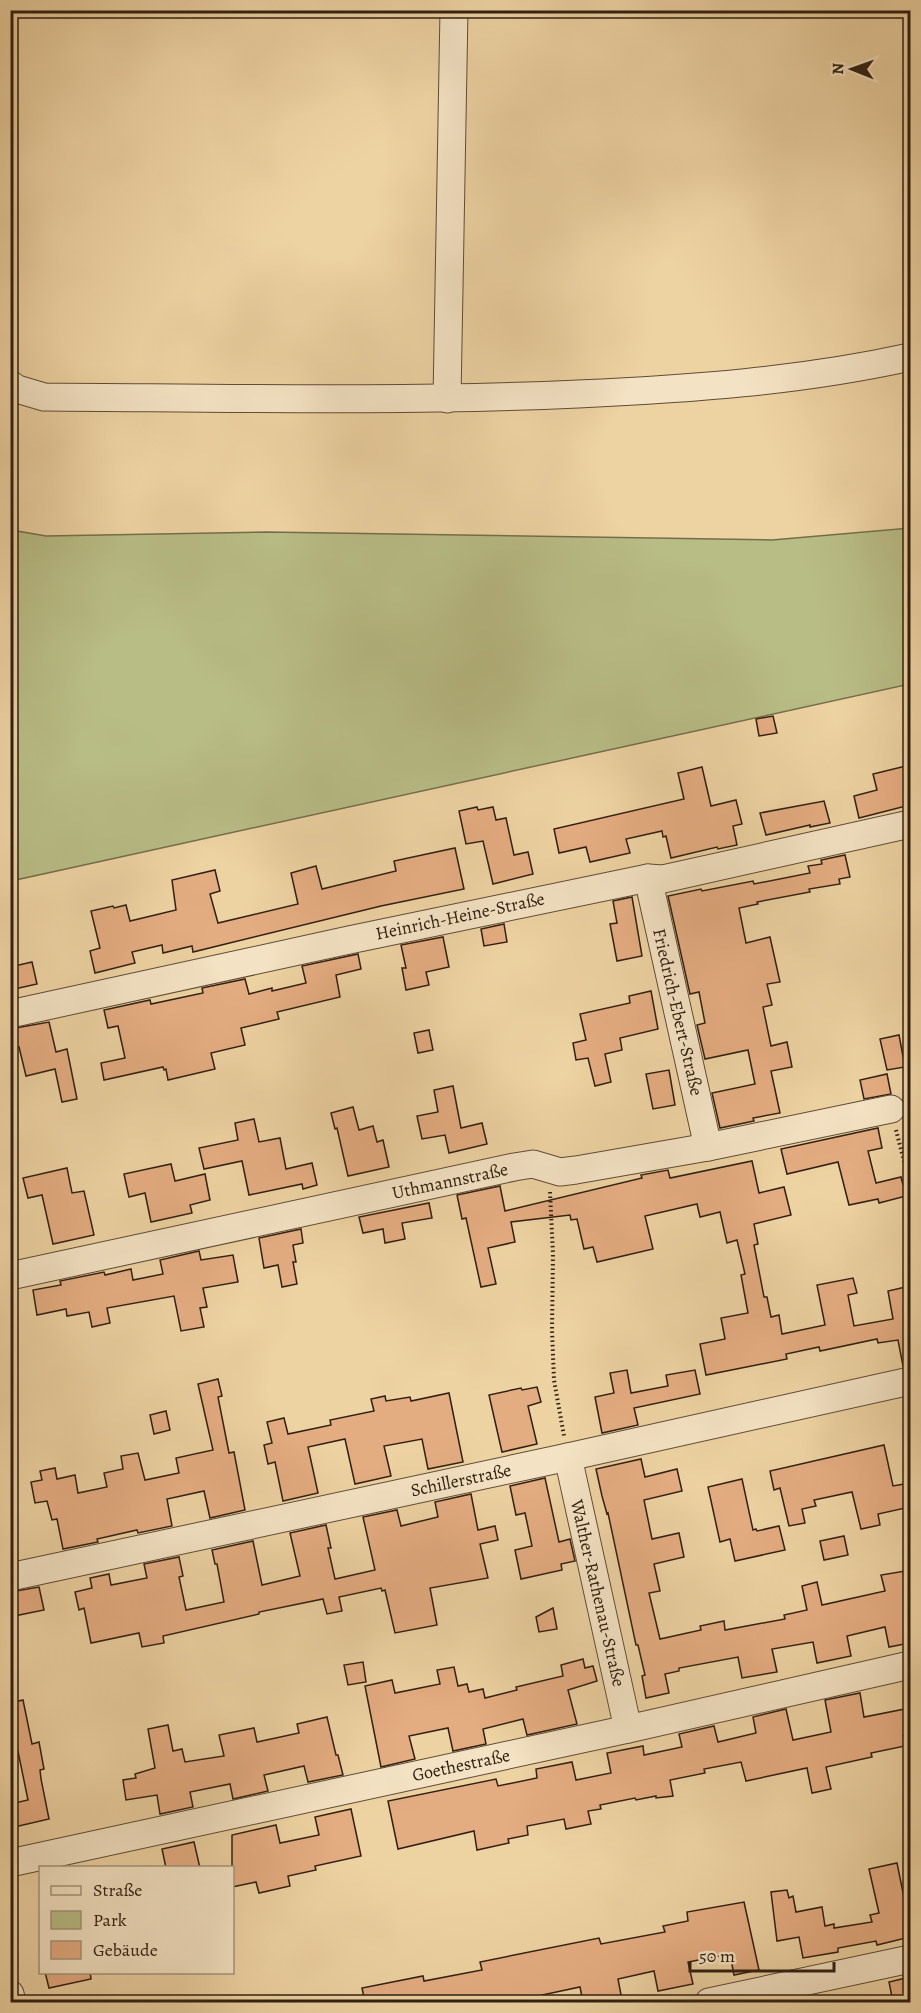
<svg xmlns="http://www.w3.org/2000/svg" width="921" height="2013" font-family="Alegreya,serif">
  <rect width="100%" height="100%" fill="#edd2a2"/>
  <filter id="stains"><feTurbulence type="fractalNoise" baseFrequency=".00333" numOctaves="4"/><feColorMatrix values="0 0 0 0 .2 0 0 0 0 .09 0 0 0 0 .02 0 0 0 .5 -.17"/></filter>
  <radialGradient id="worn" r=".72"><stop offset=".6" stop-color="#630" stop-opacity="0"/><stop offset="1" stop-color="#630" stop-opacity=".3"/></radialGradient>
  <!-- green -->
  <polygon fill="#b8bc85" stroke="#746e4c" stroke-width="1.5" points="910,528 910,684 11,881 11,530 46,536 266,532 772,540"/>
  <!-- building -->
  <g fill="#e4ac81" stroke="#302012" stroke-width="1.5">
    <polygon points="773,716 777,733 759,736 756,719"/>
    <polygon points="910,765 910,805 859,818 854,796 877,790 873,774"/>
    <polygon points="702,767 711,806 736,800 742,824 733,826 737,845 718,849 717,847 671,858 666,836 663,837 662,831 626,839 630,853 590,862 586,847 559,853 554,829 684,799 678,773"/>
    <polygon points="824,801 830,823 810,827 810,825 766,835 760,813"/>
    <polygon points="477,807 478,810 493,807 496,820 506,818 514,855 528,852 533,874 493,884 483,841 466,844 459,811"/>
    <polygon points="455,848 464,889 381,906 193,952 192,946 163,953 162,945 132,952 135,963 95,973 90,951 100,948 91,911 113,906 114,908 126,905 130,921 176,910 172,880 215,870 220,891 210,894 218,923 298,904 291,873 316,866 322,889 396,871 394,861"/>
    <polygon points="845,855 850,877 839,879 840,884 809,889 810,892 757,902 758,904 739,908 746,943 770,937 780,982 767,984 772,1005 763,1007 771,1046 787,1042 792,1067 771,1071 780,1113 753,1118 754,1121 720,1128 712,1093 755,1084 748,1050 705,1059 697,1025 705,1023 699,992 690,994 668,896 701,889 702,891 753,881 754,884 810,873 808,866 822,864 821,860"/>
    <polygon points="632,897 642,956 617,961 610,924 617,923 613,901"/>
    <polygon points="504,924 507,942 484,946 481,929"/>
    <polygon points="443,937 449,967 426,972 429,985 406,990 402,968 406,968 401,945"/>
    <polygon points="358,954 361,969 336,975 340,997 277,1012 279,1019 241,1028 245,1045 211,1053 215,1069 168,1080 166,1069 164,1070 163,1067 104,1080 101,1063 125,1058 118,1026 108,1028 104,1010 150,1000 151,1004 203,993 202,988 245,979 249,994 272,988 272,991 306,983 302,966"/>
    <polygon points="32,962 37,984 10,990 10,967"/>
    <polygon points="651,991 658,1029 620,1038 622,1050 605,1054 611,1082 595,1086 588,1058 576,1060 573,1043 586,1040 580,1014 630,1003 629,996"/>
    <polygon points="49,1022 56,1052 67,1049 77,1099 62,1102 55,1069 26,1076 19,1047 10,1049 10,1029"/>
    <polygon points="429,1030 433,1050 418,1053 414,1033"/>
    <polygon points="899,1035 905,1067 887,1070 880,1039"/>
    <polygon points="669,1070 675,1105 653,1109 646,1074"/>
    <polygon points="887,1074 891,1094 864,1099 860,1080"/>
    <polygon points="453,1086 461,1128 482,1123 487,1144 449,1153 445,1135 422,1139 417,1116 438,1112 434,1090"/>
    <polygon points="353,1107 359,1130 373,1126 377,1142 383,1140 389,1167 348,1176 337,1128 335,1129 331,1113"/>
    <polygon points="254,1119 259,1142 280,1138 286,1169 312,1163 317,1185 303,1189 302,1184 249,1195 242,1161 204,1169 199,1148 238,1140 235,1123"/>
    <polygon points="878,1128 882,1148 868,1151 876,1183 901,1177 906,1196 879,1203 878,1199 849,1205 838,1162 787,1174 781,1149"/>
    <polygon points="752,1161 759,1193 784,1187 791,1215 754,1224 758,1244 754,1245 764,1297 767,1297 771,1317 779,1315 782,1334 825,1325 817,1285 853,1278 857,1293 848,1295 854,1326 893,1319 888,1291 910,1286 910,1366 903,1366 898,1340 878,1343 877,1339 820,1351 819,1347 786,1354 787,1359 706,1375 700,1344 725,1339 721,1318 748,1313 741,1275 745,1274 737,1240 727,1243 720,1212 700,1217 697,1204 645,1216 653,1249 597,1262 593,1247 584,1249 577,1219 571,1220 570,1215 511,1222 515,1242 488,1248 496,1284 481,1287 466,1218 462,1219 457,1195 500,1186 505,1211 642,1178 641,1175 668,1170 670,1178"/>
    <polygon points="171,1164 175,1181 205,1174 210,1200 190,1205 192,1213 151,1222 145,1193 129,1197 124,1174"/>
    <polygon points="67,1168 72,1193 84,1191 94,1235 53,1244 42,1195 28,1198 23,1178"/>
    <polygon points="429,1203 432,1218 402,1223 405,1239 385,1243 383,1229 363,1233 359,1217"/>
    <polygon points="301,1229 303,1243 293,1245 296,1262 293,1262 297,1284 282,1287 278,1265 264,1268 259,1238"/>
    <polygon points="199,1251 201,1260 233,1255 238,1282 203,1288 207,1307 200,1308 204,1327 181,1331 174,1296 107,1308 110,1323 92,1327 89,1312 67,1316 66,1309 37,1315 33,1290 61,1285 60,1281 104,1272 105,1275 131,1269 133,1280 163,1274 160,1260"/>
    <polygon points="627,1370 631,1393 668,1386 666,1375 695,1370 700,1394 634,1408 638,1425 602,1433 595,1397 614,1393 610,1373"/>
    <polygon points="218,1379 222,1396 218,1397 229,1453 234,1452 245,1510 210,1518 204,1491 167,1499 172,1526 138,1533 137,1530 97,1539 98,1542 63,1549 57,1519 52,1520 47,1501 35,1503 31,1482 42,1480 40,1471 55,1468 57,1479 75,1475 78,1493 107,1487 104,1473 123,1469 121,1456 138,1453 145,1480 179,1473 176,1458 213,1450 198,1384"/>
    <polygon points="537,1387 541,1402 528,1406 537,1444 502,1452 489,1395 521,1388 522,1390"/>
    <polygon points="449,1393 463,1462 428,1469 422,1439 384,1446 391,1476 355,1484 345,1439 308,1447 318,1493 283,1501 275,1462 268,1464 264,1445 272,1443 267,1422 284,1418 288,1434 331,1425 330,1420 374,1411 371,1399 385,1396 386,1401 410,1397 411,1401"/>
    <polygon points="166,1411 170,1430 154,1434 150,1415"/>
    <polygon points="884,1445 893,1486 910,1483 910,1507 878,1514 880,1525 861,1529 852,1492 814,1500 816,1506 802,1509 805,1523 789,1526 780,1488 774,1490 770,1471"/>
    <polygon points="641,1459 645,1477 677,1469 682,1491 644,1500 652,1539 679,1533 684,1557 654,1564 660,1591 649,1593 660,1639 701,1630 700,1626 724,1621 725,1630 785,1619 784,1615 807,1610 802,1586 817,1582 822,1605 885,1591 881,1575 905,1571 907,1581 910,1581 910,1643 889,1647 885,1627 847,1636 851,1656 817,1663 813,1642 772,1649 777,1672 742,1678 738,1657 679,1668 679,1671 665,1674 669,1693 646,1698 642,1676 645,1675 638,1645 636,1645 608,1513 607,1514 602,1496 596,1469"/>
    <polygon points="545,1478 559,1542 570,1539 575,1561 561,1564 562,1570 521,1579 515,1550 532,1546 525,1513 516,1515 510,1486"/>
    <polygon points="742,1479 753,1530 756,1529 757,1531 779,1526 785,1550 735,1561 730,1539 720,1542 708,1487"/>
    <polygon points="471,1494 478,1530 495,1526 498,1540 480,1544 488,1578 430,1588 437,1625 395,1633 385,1590 382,1591 381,1588 339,1597 342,1611 327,1614 323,1599 259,1612 259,1614 163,1636 164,1643 142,1647 139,1633 91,1643 84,1608 79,1610 75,1592 92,1588 90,1578 109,1574 111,1585 147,1578 144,1564 179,1557 183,1576 179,1577 186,1610 224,1602 217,1564 215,1564 212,1550 253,1541 262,1585 300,1576 290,1533 326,1525 331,1548 328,1548 335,1579 375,1570 363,1517 397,1510 401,1526 438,1517 435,1502"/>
    <polygon points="844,1536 848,1555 824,1560 820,1541"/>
    <polygon points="39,1587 44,1610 14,1616 10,1592"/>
    <polygon points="553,1608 557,1629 539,1632 536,1617"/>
    <polygon points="583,1659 585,1668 593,1666 597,1681 568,1690 577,1724 527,1735 523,1719 483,1729 486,1744 453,1751 448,1728 409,1736 415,1759 381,1767 365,1686 392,1680 395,1693 440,1684 437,1670 454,1667 458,1686 467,1684 469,1692 483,1689 485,1698 517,1690 516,1687 563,1676 561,1665"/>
    <polygon points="363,1662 366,1682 348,1685 344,1665"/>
    <polygon points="860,1693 864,1717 910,1708 910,1734 903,1735 905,1746 871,1753 872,1757 826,1767 831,1789 812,1793 807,1768 746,1781 741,1762 704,1769 705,1773 670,1780 673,1796 656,1798 656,1796 636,1800 635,1798 600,1805 601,1809 588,1811 591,1824 566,1829 564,1819 527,1826 528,1835 508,1839 509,1843 477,1850 474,1831 398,1849 388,1801 496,1779 498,1786 537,1778 536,1769 572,1762 576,1780 611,1773 607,1753 643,1746 644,1755 682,1747 679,1734 714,1726 718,1742 756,1733 753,1717 786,1709 793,1740 831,1732 825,1700"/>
    <polygon points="23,1700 32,1744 39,1742 44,1769 40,1770 41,1779 49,1819 10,1828 10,1804 28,1800 14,1732 10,1732 10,1703"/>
    <polygon points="327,1717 336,1755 338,1755 343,1775 308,1782 304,1766 264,1775 268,1791 233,1799 230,1784 190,1792 193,1807 160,1814 157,1795 126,1800 123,1780 136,1778 135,1774 155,1768 148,1729 168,1725 173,1751 182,1749 185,1762 224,1756 219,1735 254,1728 257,1742 299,1733 297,1724"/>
    <polygon points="351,1809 361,1856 315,1866 316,1870 288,1876 290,1886 259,1893 256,1882 232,1887 232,1835 276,1825 280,1843 319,1835 315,1817"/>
    <polygon points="194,1842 200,1868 166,1868 162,1849"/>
    <polygon points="897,1863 910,1927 910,1937 877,1945 876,1941 838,1948 838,1952 803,1958 799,1937 777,1941 771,1892 787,1890 789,1898 793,1896 796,1912 822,1907 825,1926 834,1924 834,1928 872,1922 870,1915 879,1913 869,1869"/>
    <polygon points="744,1902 759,1970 734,1975 730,1954 688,1962 693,1984 658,1991 654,1971 618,1979 622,2000 611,2002 583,2002 580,1987 542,1995 543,2002 365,2002 362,1988 423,1976 424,1981 482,1970 480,1962 599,1938 601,1944 665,1932 663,1926 688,1921 687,1912"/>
    <polygon points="45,1972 90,1972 91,1979 49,1988"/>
    <polygon points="910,1977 910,2002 893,2002 889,1982"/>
  </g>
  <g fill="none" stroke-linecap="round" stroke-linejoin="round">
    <!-- minor casing -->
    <g stroke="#5f4c36" stroke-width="29">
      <g id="minor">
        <path d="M10,384L17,389L44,397C222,398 400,402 578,394C690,389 801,381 910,357"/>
        <polyline points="447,399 454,10"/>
        <polyline points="648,878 708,1147"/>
        <polyline points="10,1014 349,940 648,878 663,879 910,824"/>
        <polyline points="10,1276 514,1167 533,1164 560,1172 576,1170 708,1147 891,1109"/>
        <polyline points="568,1457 628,1729"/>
        <polyline points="10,1577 568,1457 910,1381"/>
        <polyline points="10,1863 628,1729 910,1665"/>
        <polyline points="10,1994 12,2002"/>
        <polyline points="709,2002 910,1959"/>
      </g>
    </g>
    <!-- path -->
    <g stroke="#302012" stroke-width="4" stroke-dasharray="1.5 3" stroke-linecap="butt">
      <polyline points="896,1130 906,1169 910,1171"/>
      <polyline points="550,1192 553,1254 552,1330 554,1380 564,1436"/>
    </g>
    <!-- minor -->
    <use href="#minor" stroke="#f3e2c3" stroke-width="27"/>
  </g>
  <g text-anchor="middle" stroke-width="4.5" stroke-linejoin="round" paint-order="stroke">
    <!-- street labels -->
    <g font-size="18" fill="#302012" stroke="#f3e2c3">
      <text transform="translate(460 916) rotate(-12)" y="6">Heinrich-Heine-Straße</text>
      <text transform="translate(678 1012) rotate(77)" y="6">Friedrich-Ebert-Straße</text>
      <text transform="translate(450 1181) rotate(-12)" y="6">Uthmannstraße</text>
      <text transform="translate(461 1480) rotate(-12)" y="6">Schillerstraße</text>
      <text transform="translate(598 1593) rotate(77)" y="6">Walther-Rathenau-Straße</text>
      <text transform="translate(461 1765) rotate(-12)" y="6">Goethestraße</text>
    </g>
  </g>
  <!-- margin -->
  <rect width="921" height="2013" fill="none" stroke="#edd2a2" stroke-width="36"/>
  <rect x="12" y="12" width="897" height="1989" fill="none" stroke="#302012" stroke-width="3"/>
  <rect x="18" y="18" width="885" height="1977" fill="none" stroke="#302012" stroke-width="1.5"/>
  <!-- legend -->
  <rect x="39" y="1866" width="195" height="108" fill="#f3e2c3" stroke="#a5947c" stroke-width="1.5"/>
  <rect x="51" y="1886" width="30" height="9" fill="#f3e2c3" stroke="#a5947c" stroke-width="1.5"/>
  <text x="93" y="1896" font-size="18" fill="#302012">Straße</text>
  <rect x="51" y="1911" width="30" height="18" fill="#b8bc85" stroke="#a5947c" stroke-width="1.5"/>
  <text x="93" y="1926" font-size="18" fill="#302012">Park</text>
  <rect x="51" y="1941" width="30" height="18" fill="#e4ac81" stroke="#a5947c" stroke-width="1.5"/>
  <text x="93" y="1956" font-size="18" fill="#302012">Gebäude</text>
  <!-- north arrow -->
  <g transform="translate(852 69) rotate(271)" stroke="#f3e2c3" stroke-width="4.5" paint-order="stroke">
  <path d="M0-4.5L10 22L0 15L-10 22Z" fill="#302012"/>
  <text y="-9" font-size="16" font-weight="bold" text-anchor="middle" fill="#302012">N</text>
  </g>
  <!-- scale -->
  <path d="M690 1962v9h144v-9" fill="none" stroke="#302012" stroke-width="3"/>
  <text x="699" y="1962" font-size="18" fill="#302012" stroke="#f3e2c3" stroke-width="4.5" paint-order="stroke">50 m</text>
  <rect width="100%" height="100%" filter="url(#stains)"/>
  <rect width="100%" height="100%" fill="url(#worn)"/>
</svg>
